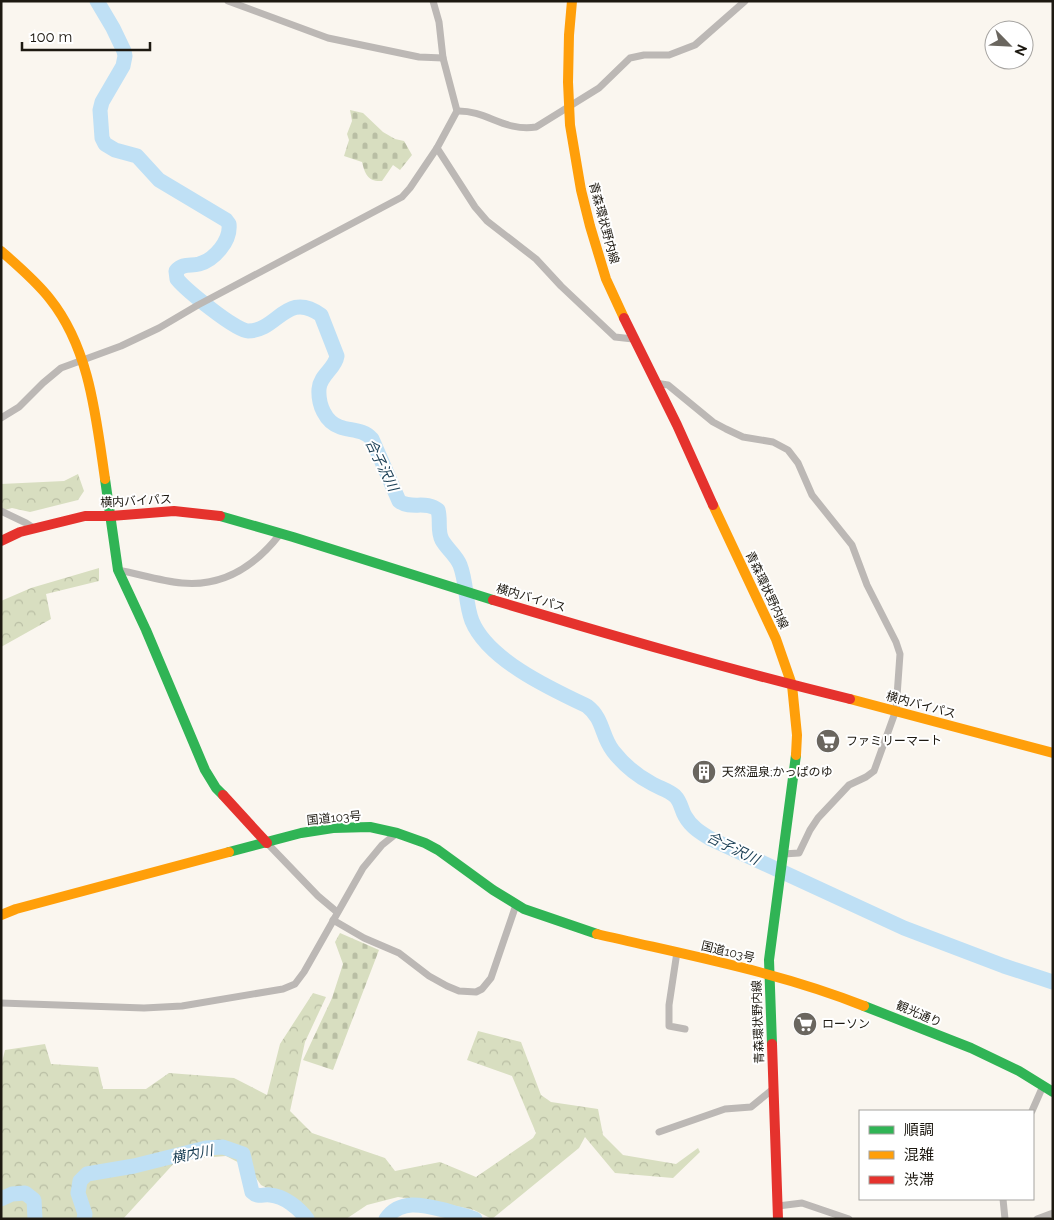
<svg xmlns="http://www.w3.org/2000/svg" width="1054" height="1220" font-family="Raleway,'Noto Sans JP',sans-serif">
  <defs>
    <pattern id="forest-crowns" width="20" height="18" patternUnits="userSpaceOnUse" patternTransform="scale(1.25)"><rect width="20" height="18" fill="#d8dec0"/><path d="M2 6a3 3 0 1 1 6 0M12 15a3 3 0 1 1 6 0" fill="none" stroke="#b9bea4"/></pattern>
    <pattern id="cemetery-stones" width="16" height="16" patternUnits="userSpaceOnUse" patternTransform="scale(1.25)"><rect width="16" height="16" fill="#d8dec0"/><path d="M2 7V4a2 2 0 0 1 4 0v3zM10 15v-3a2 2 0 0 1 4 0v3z" fill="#b9bea4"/></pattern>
  </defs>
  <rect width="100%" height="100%" fill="#faf6ef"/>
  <!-- forest -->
  <g fill="url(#forest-crowns)">
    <polygon points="78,474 84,491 78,500 30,512 12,508 1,511 1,484 64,481"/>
    <polygon points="99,568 99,581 46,594 51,619 1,647 1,601 31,588"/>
    <polygon points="313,993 326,997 305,1042 290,1111 312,1133 385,1158 395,1171 440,1162 476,1177 533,1138 536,1133 512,1076 467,1060 478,1031 521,1042 541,1095 551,1102 598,1109 603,1135 623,1155 676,1164 698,1148 700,1152 673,1178 615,1173 585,1137 579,1148 492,1219 474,1210 437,1202 398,1197 367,1205 346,1219 313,1219 309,1210 261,1185 249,1168 226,1156 177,1160 123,1219 1,1219 1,1066 5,1050 45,1044 51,1064 98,1067 103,1089 146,1089 169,1073 234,1078 267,1095 280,1044"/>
  </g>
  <!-- cemetery -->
  <g fill="url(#cemetery-stones)">
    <path d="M350,110L363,113L383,132L395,139L404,141L412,155L400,170L393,165L382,181C368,182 365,174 362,162L344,156L349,140L347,134L352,121Z"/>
    <polygon points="340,933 379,950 333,1070 303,1060 332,998 343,964 335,942"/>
  </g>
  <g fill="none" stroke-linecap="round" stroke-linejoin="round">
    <!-- river -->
    <g stroke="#bfe0f5" stroke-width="15">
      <path d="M97,1L113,28L124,51L125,56L123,66L102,102L100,110L102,138L105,144L115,150L137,156L159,180L226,220L229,224C231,241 214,260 199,264C190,266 183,263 176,271L177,279C186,290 236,331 248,331C278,331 286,290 321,315L337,356C335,369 320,375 319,389C318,404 325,422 340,427C351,431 363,429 372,439L399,501C411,510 426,500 438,510C441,520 437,531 442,540C447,549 456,555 460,565C467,583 465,603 472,621C488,660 551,689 587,706C604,719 601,736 613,751C623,764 638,776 651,783C659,788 668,790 675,796C681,802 681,809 685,816C691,827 701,833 711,839L904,928L1004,966L1053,982"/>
      <polyline points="1,1199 12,1194 25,1193 34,1200 35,1219"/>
      <path d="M84,1219L85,1214L78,1193L80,1181L87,1174L134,1166L206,1148L223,1147L243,1154L252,1192C258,1198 263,1194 270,1195C284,1196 299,1208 307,1219"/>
      <path d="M386,1219C401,1197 427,1206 448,1211C457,1214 466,1215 475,1219"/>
    </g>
    <!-- street -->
    <g stroke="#bcb8b5" stroke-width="7">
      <polyline points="228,1 328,38 419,57 443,58"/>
      <path d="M457,111C487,110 504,132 536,127L599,88L630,58L644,55H669L695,45L745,1"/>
      <polyline points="437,148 475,207 487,221 536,259 561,286 615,337 633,339"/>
      <polyline points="655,383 668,385 713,422 726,429 743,437 773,442 788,450 798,463 812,495 852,545 867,585 896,642 900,654 896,710 874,771 866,777 849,785 818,818 810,830 799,853 783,854"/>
      <polyline points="1,418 19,407 43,383 61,368 121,346 159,328 198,305 402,197 410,188 437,148 457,111 443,58 439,22 433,1"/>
      <polyline points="1,511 26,523 35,529"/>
      <path d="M118,570C139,574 161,581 182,583C224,587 256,565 280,534"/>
      <polyline points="267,843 318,896 337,912"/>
      <polyline points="333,920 364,938 399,953 429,976 447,986 459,991 476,992 482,989 491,978 516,905"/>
      <polyline points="677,952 669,1005 669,1026 685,1029"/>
      <polyline points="1,1003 144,1008 182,1006 283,989 295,984 304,972 363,868 382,845 397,833"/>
      <polyline points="1032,1111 1043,1086"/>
      <polyline points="659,1132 725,1109 751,1107 773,1089"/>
      <polyline points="1003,1199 1005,1219"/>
      <polyline points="778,1206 802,1203 849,1219"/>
      <polyline points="1037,1219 1053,1213"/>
    </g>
    <!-- fast -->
    <g stroke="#30b455" stroke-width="10">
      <polyline points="105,479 118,570 146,630 205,770 216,788 223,795"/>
      <polyline points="220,516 293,537 493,600"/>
      <polyline points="229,852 301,833 333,828 370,827 397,833 425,843 438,850 493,890 524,909 597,934"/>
      <polyline points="864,1006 971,1048 1019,1071 1053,1092"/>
      <polyline points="772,1044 769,960 796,755"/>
    </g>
    <!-- slow -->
    <g stroke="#ff9f0a" stroke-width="10">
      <polyline points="572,1 569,35 568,82 570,125 581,190 590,226 606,279 624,318"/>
      <path d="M1,251C18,266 36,281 50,299C90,349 96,418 105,479"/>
      <polyline points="713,505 776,639 792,685 797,735 796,755"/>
      <polyline points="850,699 1053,753"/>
      <polyline points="1,915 16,909 229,852"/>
      <path d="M597,934C686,955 779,972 864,1006"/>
    </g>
    <!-- jam -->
    <g stroke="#e5322d" stroke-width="10">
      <polyline points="624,318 677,425 713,505"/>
      <polyline points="1,541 20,532 85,516 111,516 174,511 220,516"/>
      <path d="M493,600C611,635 730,670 850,699"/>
      <polyline points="223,795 267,843"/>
      <polyline points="772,1044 778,1219"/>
    </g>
  </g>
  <!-- icons -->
  <defs>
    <g id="supermarket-disc" transform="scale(1.25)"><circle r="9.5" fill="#6a665f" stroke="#fff"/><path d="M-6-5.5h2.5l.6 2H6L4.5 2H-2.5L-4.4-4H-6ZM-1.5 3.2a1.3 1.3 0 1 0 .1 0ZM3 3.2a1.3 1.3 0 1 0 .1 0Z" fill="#fff"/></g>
    <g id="building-disc" transform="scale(1.25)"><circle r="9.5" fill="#6a665f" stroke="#fff"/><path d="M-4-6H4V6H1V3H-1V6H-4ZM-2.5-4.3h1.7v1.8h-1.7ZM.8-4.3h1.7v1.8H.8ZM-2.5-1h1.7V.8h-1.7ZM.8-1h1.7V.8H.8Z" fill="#fff"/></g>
  </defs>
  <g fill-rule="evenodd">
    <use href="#supermarket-disc" x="828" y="741"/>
    <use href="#building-disc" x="704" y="772"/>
    <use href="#supermarket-disc" x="805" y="1024"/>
  </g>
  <g text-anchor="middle" stroke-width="4" stroke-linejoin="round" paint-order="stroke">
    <!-- street labels -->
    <g font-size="12" fill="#1d1911" stroke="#fff">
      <text transform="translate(604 223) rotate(75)" y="4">青森環状野内線</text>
      <text transform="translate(136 501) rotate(-3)" y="4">横内バイパス</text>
      <text transform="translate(767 590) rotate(65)" y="4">青森環状野内線</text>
      <text transform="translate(531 598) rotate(16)" y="4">横内バイパス</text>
      <text transform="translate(921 705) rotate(15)" y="4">横内バイパス</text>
      <text transform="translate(334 818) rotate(-5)" y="4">国道103号</text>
      <text transform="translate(728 952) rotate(14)" y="4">国道103号</text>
      <text transform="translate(919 1014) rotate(23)" y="4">観光通り</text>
      <text transform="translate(758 1022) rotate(-92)" y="4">青森環状野内線</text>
    </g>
    <!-- poi labels -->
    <g font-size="12" fill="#1d1911" stroke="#fff" text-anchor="start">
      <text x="846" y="745">ファミリーマート</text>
      <text x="722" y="776">天然温泉;かっぱのゆ</text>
      <text x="822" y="1028">ローソン</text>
    </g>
    <!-- water labels -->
    <g font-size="14" font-style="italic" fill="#183d53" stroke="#fff">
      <text transform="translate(382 465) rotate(64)" y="5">合子沢川</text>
      <text transform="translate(733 848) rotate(26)" y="5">合子沢川</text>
      <text transform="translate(192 1154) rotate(-11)" y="5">横内川</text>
    </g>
  </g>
  <!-- border -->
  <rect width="1054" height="1220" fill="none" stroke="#1d1911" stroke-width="5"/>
  <!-- legend -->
  <rect x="859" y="1110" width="175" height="90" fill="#ffffff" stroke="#a5a3a0"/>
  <rect x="869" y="1126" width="25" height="8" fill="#30b455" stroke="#a5a3a0"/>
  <text x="904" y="1135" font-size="15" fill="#1d1911">順調</text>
  <rect x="869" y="1151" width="25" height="8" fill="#ff9f0a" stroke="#a5a3a0"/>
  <text x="904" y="1160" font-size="15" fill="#1d1911">混雑</text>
  <rect x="869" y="1176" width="25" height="8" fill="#e5322d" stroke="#a5a3a0"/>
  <text x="904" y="1185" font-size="15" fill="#1d1911">渋滞</text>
  <!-- north arrow -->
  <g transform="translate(1009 45) rotate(114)"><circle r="24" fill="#ffffff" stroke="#a5a3a0"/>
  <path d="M0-4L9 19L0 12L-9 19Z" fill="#6a665f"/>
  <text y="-8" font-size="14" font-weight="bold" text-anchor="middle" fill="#1d1911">N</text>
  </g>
  <!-- scale -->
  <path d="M22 42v8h128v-8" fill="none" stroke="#1d1911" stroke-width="2.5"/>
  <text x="30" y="42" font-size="15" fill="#1d1911" stroke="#ffffff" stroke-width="4" paint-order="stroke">100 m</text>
</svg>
